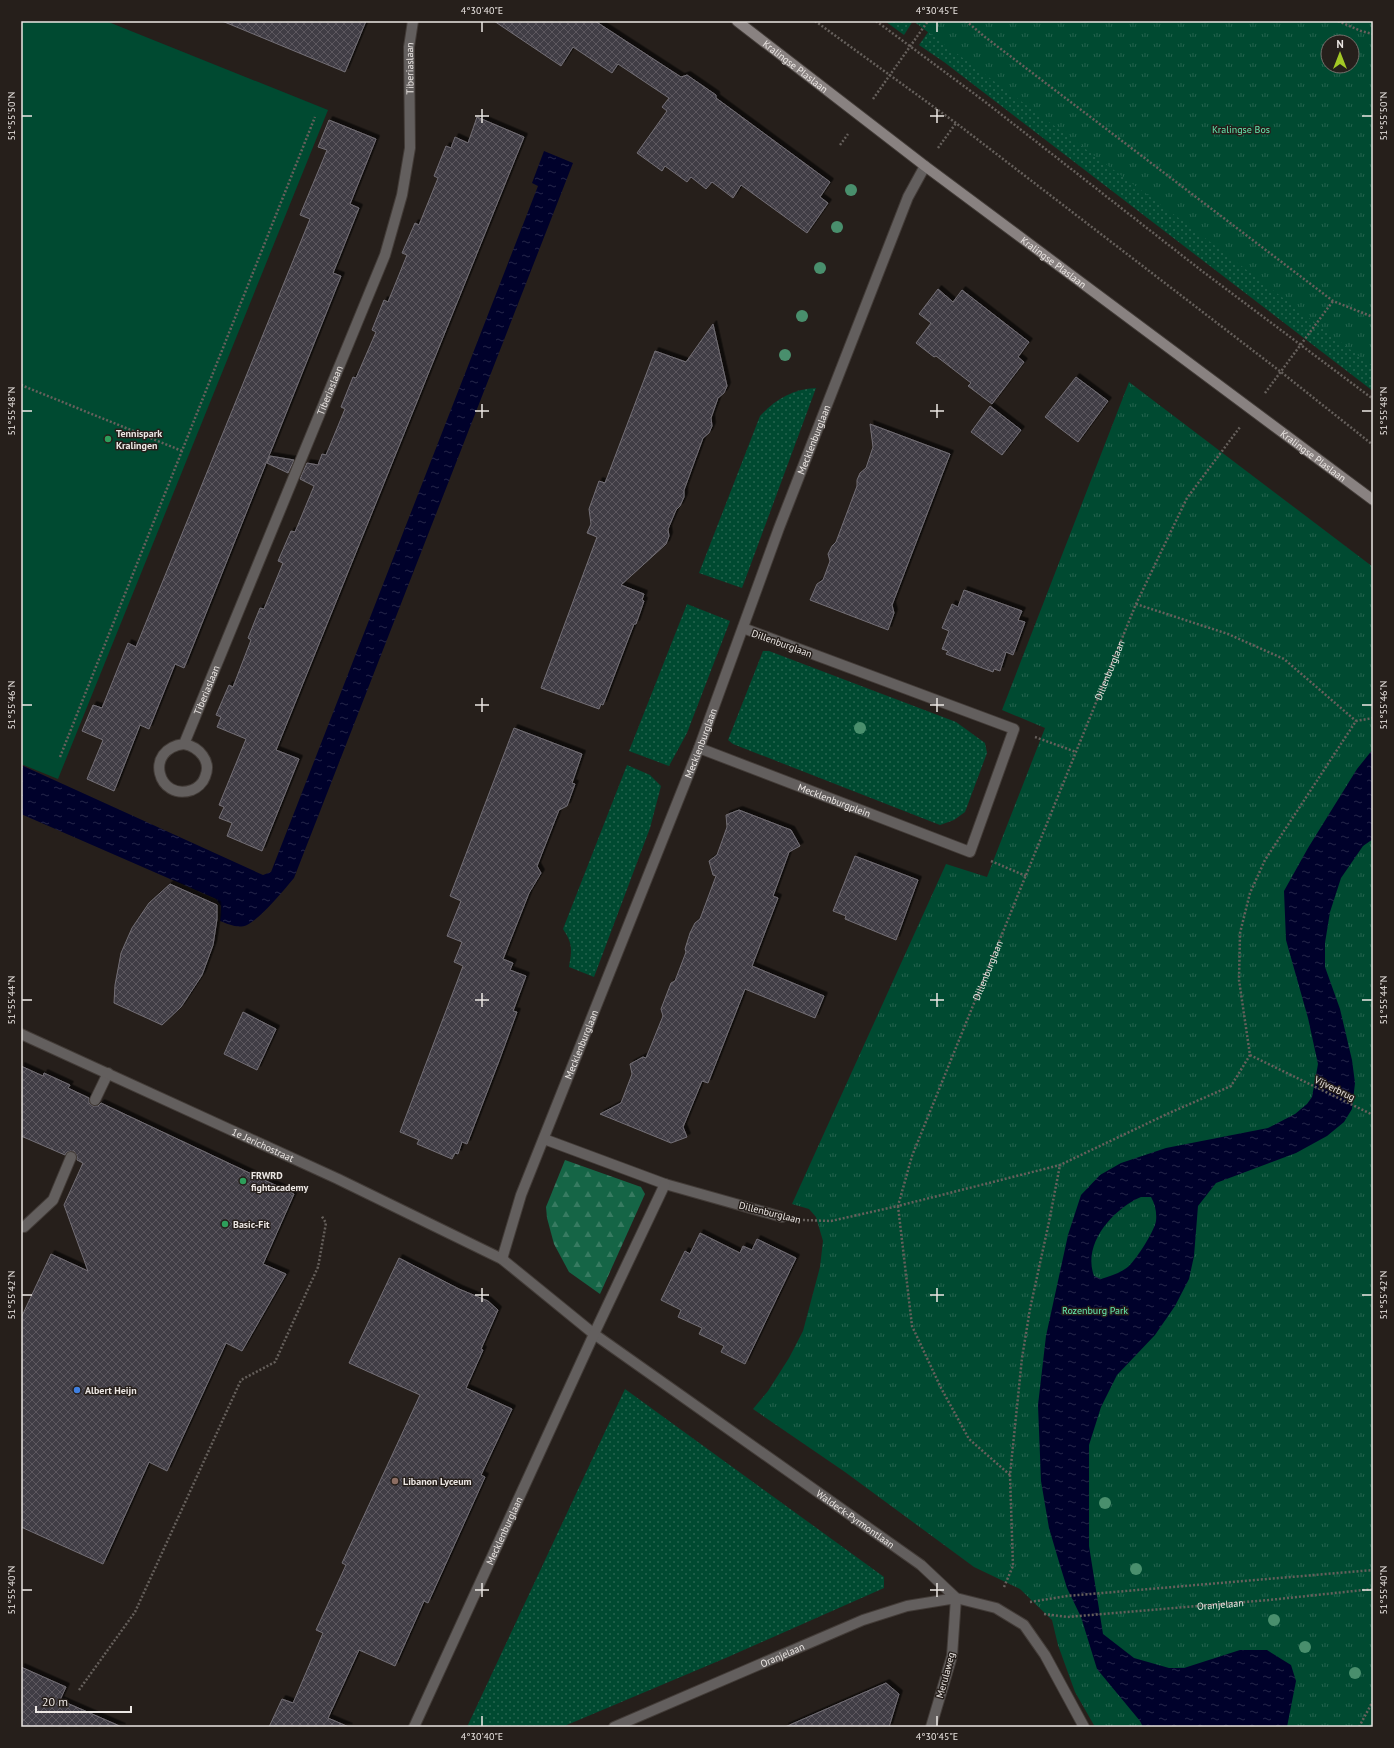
<svg xmlns="http://www.w3.org/2000/svg" width="1394" height="1748" font-family="'PT Sans',sans-serif">
  <defs>
    <pattern id="grass-dots" width="8" height="8" patternUnits="userSpaceOnUse"><rect width="8" height="8" fill="#004a31"/><path d="M2 2h.1M6 6h.1" fill="none" stroke="#25644f" stroke-width="1.8" stroke-linecap="round"/></pattern>
    <pattern id="forest-firs" width="22" height="20" patternUnits="userSpaceOnUse"><rect width="22" height="20" fill="#156546"/><path d="M5 1l3.5 6h-7zM16 11l3.5 6h-7z" fill="#377b61"/></pattern>
    <pattern id="park-tufts" width="24" height="20" patternUnits="userSpaceOnUse"><rect width="24" height="20" fill="#004a31"/><path d="M3 7l-1-3M5 7V3M7 7l1-3M15 17l-1-3M17 17v-4M19 17l1-3" fill="none" stroke="#25644f"/></pattern>
    <pattern id="water-ripples" width="26" height="14" patternUnits="userSpaceOnUse"><rect width="26" height="14" fill="#00012b"/><path d="M2 4q2-2 4 0t4 0M15 11q2-2 4 0t4 0" fill="none" stroke="#25264a"/></pattern>
    <pattern id="building-cross-hatch" width="8" height="8" patternUnits="userSpaceOnUse"><rect width="8" height="8" fill="#413d44"/><path d="M0 0l8 8M0 8l8-8" fill="none" stroke="#5d595f"/></pattern>
    <filter id="shadow"><feDropShadow dx="3.5" dy="-3.5" stdDeviation="0" flood-color="#0009"/></filter>
  </defs>
  <rect width="100%" height="100%" fill="#261f1b"/>
  <!-- grass -->
  <g fill="url(#grass-dots)">
    <polygon points="885,21 913,21 904,35"/>
    <polygon points="936,21 1373,326 1373,391 944,62 919,45"/>
    <path d="M816,388L742,588L699,573L760,416C776,399 793,389 816,388Z"/>
    <polygon points="687,604 730,621 687,733 669,766 629,751"/>
    <polygon points="763,651 769,651 956,722 985,743 987,753 965,812 954,820 940,825 733,744 728,740"/>
    <path d="M627,765L650,775L661,786L650,828L594,977L569,967C572,950 573,944 563,929Z"/>
    <polygon points="625,1389 884,1577 884,1588 728,1657 562,1727 467,1727"/>
  </g>
  <!-- forest -->
  <polygon fill="url(#forest-firs)" points="565,1160 641,1187 645,1194 600,1294 569,1272 554,1244 547,1218 546,1207"/>
  <!-- park -->
  <g fill="url(#park-tufts)" fill-rule="evenodd">
    <path d="M913,21H1373V367L1188,225ZM1328,42H1352V66H1328Z"/>
    <polygon points="1129,382 1373,567 1373,1727 1095,1727 1075,1692 1058,1645 1052,1620 1020,1589 974,1567 845,1472 753,1409 768,1391 789,1358 803,1331 820,1267 823,1241 816,1217 809,1209 792,1204 946,864 987,877 1045,728 1002,710"/>
  </g>
  <!-- garden -->
  <polygon fill="#004a31" points="21,21 106,21 328,110 58,779 21,764"/>
  <!-- water -->
  <g fill="url(#water-ripples)" fill-rule="evenodd">
    <path d="M544,151L573,163L294,878C284,890 261,918 247,925C238,929 228,924 220,921L221,906L216,899L21,814V765L263,875L271,872L538,186L532,183Z"/>
    <path d="M1373,749V839L1363,846L1341,878L1330,912L1325,943V967L1340,1009L1352,1060L1355,1083L1352,1109L1344,1122L1327,1136L1296,1153L1216,1183L1198,1206L1194,1256L1189,1279L1175,1306L1155,1335L1117,1375L1101,1407L1089,1445V1546L1103,1634L1134,1658L1169,1668H1184L1240,1650H1267L1291,1665L1296,1681L1287,1727H1143L1140,1721L1097,1669L1081,1617L1067,1588L1059,1562L1049,1528L1041,1481L1038,1405L1046,1336L1068,1235L1081,1195L1100,1175L1121,1163L1166,1148L1268,1128L1295,1114L1307,1104L1312,1097L1318,1064L1308,1018L1286,940L1284,891L1308,848L1357,769ZM1141,1197H1151C1155,1204 1157,1212 1156,1221C1154,1232 1137,1258 1129,1266C1121,1273 1110,1276 1101,1279L1094,1276C1082,1244 1113,1209 1141,1197Z"/>
  </g>
  <!-- building -->
  <g fill="url(#building-cross-hatch)" stroke="#736f76" filter="url(#shadow)">
    <polygon points="222,21 366,21 345,72"/>
    <polygon points="494,21 595,21 681,77 687,75 716,95 716,98 830,182 820,197 828,203 807,233 741,185 733,198 712,182 706,189 691,177 687,182 665,166 662,171 637,153 667,111 662,107 669,98 618,64 612,73 573,47 561,66"/>
    <polygon points="477,117 524,137 276,750 299,759 262,851 227,836 232,823 219,818 224,807 219,805 246,739 217,727 221,717 216,715 229,685 233,687 251,640 248,638 260,608 264,609 283,563 278,561 291,531 295,532 314,486 300,479 307,463 318,465 322,454 326,455 345,409 341,407 353,377 356,378 376,332 372,330 384,300 388,302 407,255 402,253 415,223 419,225 438,178 434,176 446,146 451,148 455,137 468,143"/>
    <polygon points="329,120 376,139 350,204 359,208 333,273 341,276 184,668 175,664 149,729 140,725 114,791 87,779 103,740 82,731 93,705 102,708 128,643 136,647 310,219 300,215 327,150 318,147"/>
    <polygon points="938,289 953,302 962,290 1029,342 1018,357 1024,362 992,404 968,386 971,383 936,356 934,357 916,343 931,323 919,314"/>
    <polygon points="713,324 727,386 724,393 718,398 711,418 712,426 709,433 703,438 684,490 684,497 680,506 676,510 668,529 669,536 666,544 621,585 644,594 642,600 644,601 636,624 634,624 627,642 603,705 601,704 599,709 541,688 597,537 587,533 591,524 589,509 599,481 605,483 655,351 686,362"/>
    <polygon points="1076,377 1108,401 1078,442 1045,417"/>
    <polygon points="990,406 1021,430 1002,455 971,432"/>
    <polygon points="870,424 950,454 892,605 894,613 888,630 810,600 817,584 823,580 830,561 828,554 832,546 836,542 857,486 857,480 860,473 866,468 873,447"/>
    <polygon points="270,456 294,460 288,473 267,463"/>
    <polygon points="964,590 1022,611 1018,620 1025,622 1013,655 1006,652 1000,671 994,669 993,672 946,654 948,651 942,649 949,631 942,628 952,604 958,607"/>
    <polygon points="514,728 582,754 572,783 575,784 567,806 559,810 537,866 541,873 529,893 503,959 513,963 510,970 526,976 513,1011 517,1012 499,1061 467,1144 462,1142 458,1154 455,1153 452,1159 417,1144 419,1140 400,1132 463,966 454,962 462,942 447,936 461,901 450,896"/>
    <polygon points="739,810 791,830 800,846 789,852 773,896 778,898 752,966 824,996 815,1018 745,989 708,1083 702,1081 690,1110 683,1127 687,1137 671,1143 600,1114 621,1103 632,1074 630,1064 643,1057 646,1058 663,1016 661,1009 671,983 675,981 686,952 685,949 690,933 695,923 700,919 716,876 713,875 709,861 717,855 727,827 726,815"/>
    <polygon points="855,856 918,880 896,940 845,919 846,916 833,911"/>
    <polygon points="170,884 217,905 217,919 213,945 202,975 181,1007 162,1025 114,1003 115,985 121,953 132,928 149,903"/>
    <polygon points="243,1012 276,1029 257,1070 224,1054"/>
    <polygon points="21,1066 43,1076 44,1073 70,1085 68,1088 89,1098 89,1103 93,1106 98,1106 101,1103 294,1194 263,1264 286,1274 242,1351 226,1343 167,1471 149,1462 103,1564 21,1527 21,1318 51,1254 88,1271 64,1205 83,1163 77,1160 77,1156 74,1151 67,1152 65,1155 21,1136"/>
    <polygon points="700,1233 740,1253 743,1246 752,1250 757,1239 796,1258 745,1364 721,1352 724,1346 699,1334 702,1328 678,1317 681,1310 661,1300 685,1251 690,1254"/>
    <polygon points="399,1258 459,1289 488,1301 498,1310 481,1349 483,1350 466,1388 512,1409 481,1475 485,1477 428,1603 424,1601 395,1666 359,1650 328,1718 349,1727 269,1727 282,1699 293,1703 323,1633 316,1630 346,1565 342,1563 420,1395 349,1363"/>
    <polygon points="21,1667 66,1687 60,1700 122,1727 21,1727"/>
    <polygon points="886,1683 899,1694 889,1727 785,1727"/>
  </g>
  <g fill="none" stroke-linecap="round" stroke-linejoin="round">
    <!-- service casing -->
    <g stroke="#423b37" stroke-width="12">
      <g id="service">
        <polyline points="95,1100 108,1073"/>
        <polyline points="24,1227 53,1200 71,1157"/>
      </g>
    </g>
    <!-- minor casing -->
    <g stroke="#423b37" stroke-width="12">
      <g id="minor">
        <path id="s3" d="M184,744C199,747 212,761 205,777C203,783 197,788 192,790C158,802 143,749 184,744L385,255L402,195L410,148L409,47L413,21"/>
        <path id="s4" d="M699,748L970,852L1014,729L743,628"/>
        <path id="s5" d="M21,1034L338,1179L502,1259L594,1334L921,1565L956,1598L996,1608L1024,1625L1045,1655L1084,1727"/>
        <polyline points="544,1139 665,1184 782,1217"/>
        <path id="s6" d="M502,1259L521,1195L699,748L779,528L908,197L925,166"/>
        <path id="s7" d="M414,1727L594,1334L665,1184"/>
        <path id="s8" d="M614,1727L863,1620L907,1606L956,1598L952,1656L931,1727"/>
      </g>
    </g>
    <!-- secondary casing -->
    <g stroke="#423b37" stroke-width="12">
      <g id="secondary">
        <path id="s9" d="M737,21L925,166L1373,500"/>
      </g>
    </g>
    <!-- path -->
    <g stroke="#66605c" stroke-width="2.5" stroke-dasharray="2 2" stroke-linecap="butt">
      <polyline points="815,21 956,123 1281,372 1373,445"/>
      <polyline points="876,21 984,101 1202,271 1373,399"/>
      <polyline points="966,21 985,37 1333,301 1373,317"/>
      <polyline points="1338,21 1361,31 1373,34"/>
      <polyline points="873,99 928,21"/>
      <polyline points="840,145 848,134"/>
      <polyline points="938,148 956,123"/>
      <polyline points="21,385 182,451"/>
      <polyline points="1265,393 1333,301"/>
      <polyline points="1136,604 1228,634 1284,659 1356,721"/>
      <polyline points="1035,737 1076,752"/>
      <polyline points="60,757 315,117"/>
      <polyline points="991,861 1026,876"/>
      <polyline points="1250,1055 1373,1115"/>
      <path id="s1" d="M803,1220L831,1221L898,1206L912,1156L1136,604L1187,498L1240,427"/>
      <polyline points="1010,1475 969,1439 941,1388 912,1326 898,1206 1060,1165 1167,1114 1231,1086 1250,1055 1239,980 1240,933 1250,893 1265,860 1356,721 1373,718"/>
      <polyline points="1004,1587 1013,1566 1010,1475 1022,1358 1030,1309 1049,1222 1060,1165"/>
      <polyline points="1030,1602 1067,1596 1373,1570"/>
      <path id="s2" d="M1044,1614L1067,1617L1269,1600L1373,1589"/>
      <polyline points="79,1690 135,1612 241,1380 275,1362 318,1267 326,1223 321,1215"/>
      <polyline points="1359,1727 1373,1701"/>
    </g>
    <!-- service -->
    <use href="#service" stroke="#635f5e" stroke-width="10"/>
    <!-- minor -->
    <use href="#minor" stroke="#635f5e" stroke-width="10"/>
    <!-- secondary -->
    <use href="#secondary" stroke="#898281" stroke-width="10"/>
  </g>
  <!-- trees -->
  <g fill="#498f6d">
    <circle cx="851" cy="190" r="6"/>
    <circle cx="837" cy="227" r="6"/>
    <circle cx="820" cy="268" r="6"/>
    <circle cx="802" cy="316" r="6"/>
    <circle cx="785" cy="355" r="6"/>
    <circle cx="860" cy="728" r="6"/>
    <circle cx="1105" cy="1503" r="6"/>
    <circle cx="1136" cy="1569" r="6"/>
    <circle cx="1274" cy="1620" r="6"/>
    <circle cx="1305" cy="1647" r="6"/>
    <circle cx="1355" cy="1673" r="6"/>
  </g>
  <!-- ticks -->
  <path fill="none" stroke="#ece7e4" stroke-width="1.5" d="M482,22V32M937,22V32M482,109V123M937,109V123M22,116H32M475,116H489M930,116H944M1362,116H1372M482,404V418M937,404V418M22,411H32M475,411H489M930,411H944M1362,411H1372M482,698V712M937,698V712M22,705H32M475,705H489M930,705H944M1362,705H1372M482,993V1007M937,993V1007M22,1000H32M475,1000H489M930,1000H944M1362,1000H1372M482,1288V1302M937,1288V1302M22,1295H32M475,1295H489M930,1295H944M1362,1295H1372M482,1583V1597M937,1583V1597M22,1590H32M475,1590H489M930,1590H944M1362,1590H1372M482,1716V1726M937,1716V1726"/>
  <!-- markers -->
  <g fill="#2e9e5b" stroke="#261f1b" stroke-width="1.5">
    <circle cx="108" cy="439" r="4"/>
    <circle cx="243" cy="1181" r="4"/>
    <circle cx="225" cy="1224" r="4"/>
  </g>
  <circle fill="#3f7fe0" stroke="#261f1b" stroke-width="1.5" cx="77" cy="1390" r="4"/>
  <circle fill="#8d6e63" stroke="#261f1b" stroke-width="1.5" cx="395" cy="1481" r="4"/>
  <g text-anchor="middle" stroke-width="3" stroke-linejoin="round" paint-order="stroke">
    <!-- street labels -->
    <g font-size="10" fill="#ece7e4" stroke="#261f1b">
      <text dy="4" stroke="none"><textPath href="#s9" startOffset="74">Kralingse Plaslaan</textPath></text>
      <text dy="4" stroke="none"><textPath href="#s3" startOffset="867">Tiberiaslaan</textPath></text>
      <text dy="4" stroke="none"><textPath href="#s9" startOffset="398">Kralingse Plaslaan</textPath></text>
      <text dy="4" stroke="none"><textPath href="#s3" startOffset="531">Tiberiaslaan</textPath></text>
      <text dy="4" stroke="none"><textPath href="#s6" startOffset="877">Mecklenburglaan</textPath></text>
      <text dy="4" stroke="none"><textPath href="#s9" startOffset="722">Kralingse Plaslaan</textPath></text>
      <text transform="translate(782 643) rotate(20)" y="4">Dillenburglaan</text>
      <text dy="4" stroke="none"><textPath href="#s1" startOffset="673">Dillenburglaan</textPath></text>
      <text dy="4" stroke="none"><textPath href="#s3" startOffset="207">Tiberiaslaan</textPath></text>
      <text dy="4" stroke="none"><textPath href="#s6" startOffset="553">Mecklenburglaan</textPath></text>
      <text dy="4" stroke="none"><textPath href="#s4" startOffset="145">Mecklenburgplein</textPath></text>
      <text dy="4" stroke="none"><textPath href="#s1" startOffset="349">Dillenburglaan</textPath></text>
      <text dy="4" stroke="none"><textPath href="#s6" startOffset="229">Mecklenburglaan</textPath></text>
      <text transform="translate(1335 1088) rotate(26)" y="4">Vijverbrug</text>
      <text dy="4" stroke="none"><textPath href="#s5" startOffset="266">1e Jerichostraat</textPath></text>
      <text transform="translate(770 1212) rotate(14)" y="4">Dillenburglaan</text>
      <text dy="4" stroke="none"><textPath href="#s5" startOffset="970">Waldeck-Pyrmontlaan</textPath></text>
      <text dy="4" stroke="none"><textPath href="#s7" startOffset="216">Mecklenburglaan</textPath></text>
      <text dy="4" stroke="none"><textPath href="#s2" startOffset="177">Oranjelaan</textPath></text>
      <text dy="4" stroke="none"><textPath href="#s8" startOffset="183">Oranjelaan</textPath></text>
      <text transform="translate(945 1675) rotate(-75)" y="4">Merulaweg</text>
    </g>
    <!-- park labels -->
    <g font-size="10" fill="#66eab0" stroke="#261f1b">
      <text x="1241" y="133">Kralingse Bos</text>
      <text x="1095" y="1314">Rozenburg Park</text>
    </g>
    <!-- poi labels -->
    <g font-size="10" font-weight="bold" fill="#ece7e4" stroke="#261f1b" text-anchor="start">
      <text x="116" y="437">Tennispark<tspan x="116" dy="12">Kralingen</tspan></text>
      <text x="251" y="1179">FRWRD<tspan x="251" dy="12">fightacademy</tspan></text>
      <text x="233" y="1228">Basic-Fit</text>
      <text x="85" y="1394">Albert Heijn</text>
      <text x="403" y="1485">Libanon Lyceum</text>
    </g>
  </g>
  <!-- border -->
  <rect width="1394" height="1748" fill="none" stroke="#261f1b" stroke-width="44"/>
  <!-- north arrow -->
  <g transform="translate(1340 54)"><circle r="19" fill="#261f1b" stroke="#756f6b"/>
  <path d="M0-3L7 15L0 10L-7 15Z" fill="#a4c825"/>
  <text y="-6" font-size="11" font-weight="bold" text-anchor="middle" fill="#ece7e4">N</text>
  </g>
  <!-- scale -->
  <path d="M36 1706v6h95v-6" fill="none" stroke="#ece7e4" stroke-width="2"/>
  <text x="42" y="1706" font-size="12" fill="#ece7e4" stroke="#261f1b" stroke-width="3" paint-order="stroke">20 m</text>
  <rect x="22" y="22" width="1350" height="1704" fill="none" stroke="#ece7e4" stroke-width="1.5"/>
  <g font-size="10" text-anchor="middle" fill="#ece7e4">
    <text x="482" y="14">4°30'40"E</text>
    <text x="937" y="14">4°30'45"E</text>
    <text transform="translate(11 116) rotate(-90)" y="4">51°55'50"N</text>
    <text transform="translate(1383 116) rotate(-90)" y="4">51°55'50"N</text>
    <text transform="translate(11 411) rotate(-90)" y="4">51°55'48"N</text>
    <text transform="translate(1383 411) rotate(-90)" y="4">51°55'48"N</text>
    <text transform="translate(11 705) rotate(-90)" y="4">51°55'46"N</text>
    <text transform="translate(1383 705) rotate(-90)" y="4">51°55'46"N</text>
    <text transform="translate(11 1000) rotate(-90)" y="4">51°55'44"N</text>
    <text transform="translate(1383 1000) rotate(-90)" y="4">51°55'44"N</text>
    <text transform="translate(11 1295) rotate(-90)" y="4">51°55'42"N</text>
    <text transform="translate(1383 1295) rotate(-90)" y="4">51°55'42"N</text>
    <text transform="translate(11 1590) rotate(-90)" y="4">51°55'40"N</text>
    <text transform="translate(1383 1590) rotate(-90)" y="4">51°55'40"N</text>
    <text x="482" y="1740">4°30'40"E</text>
    <text x="937" y="1740">4°30'45"E</text>
  </g>
</svg>
